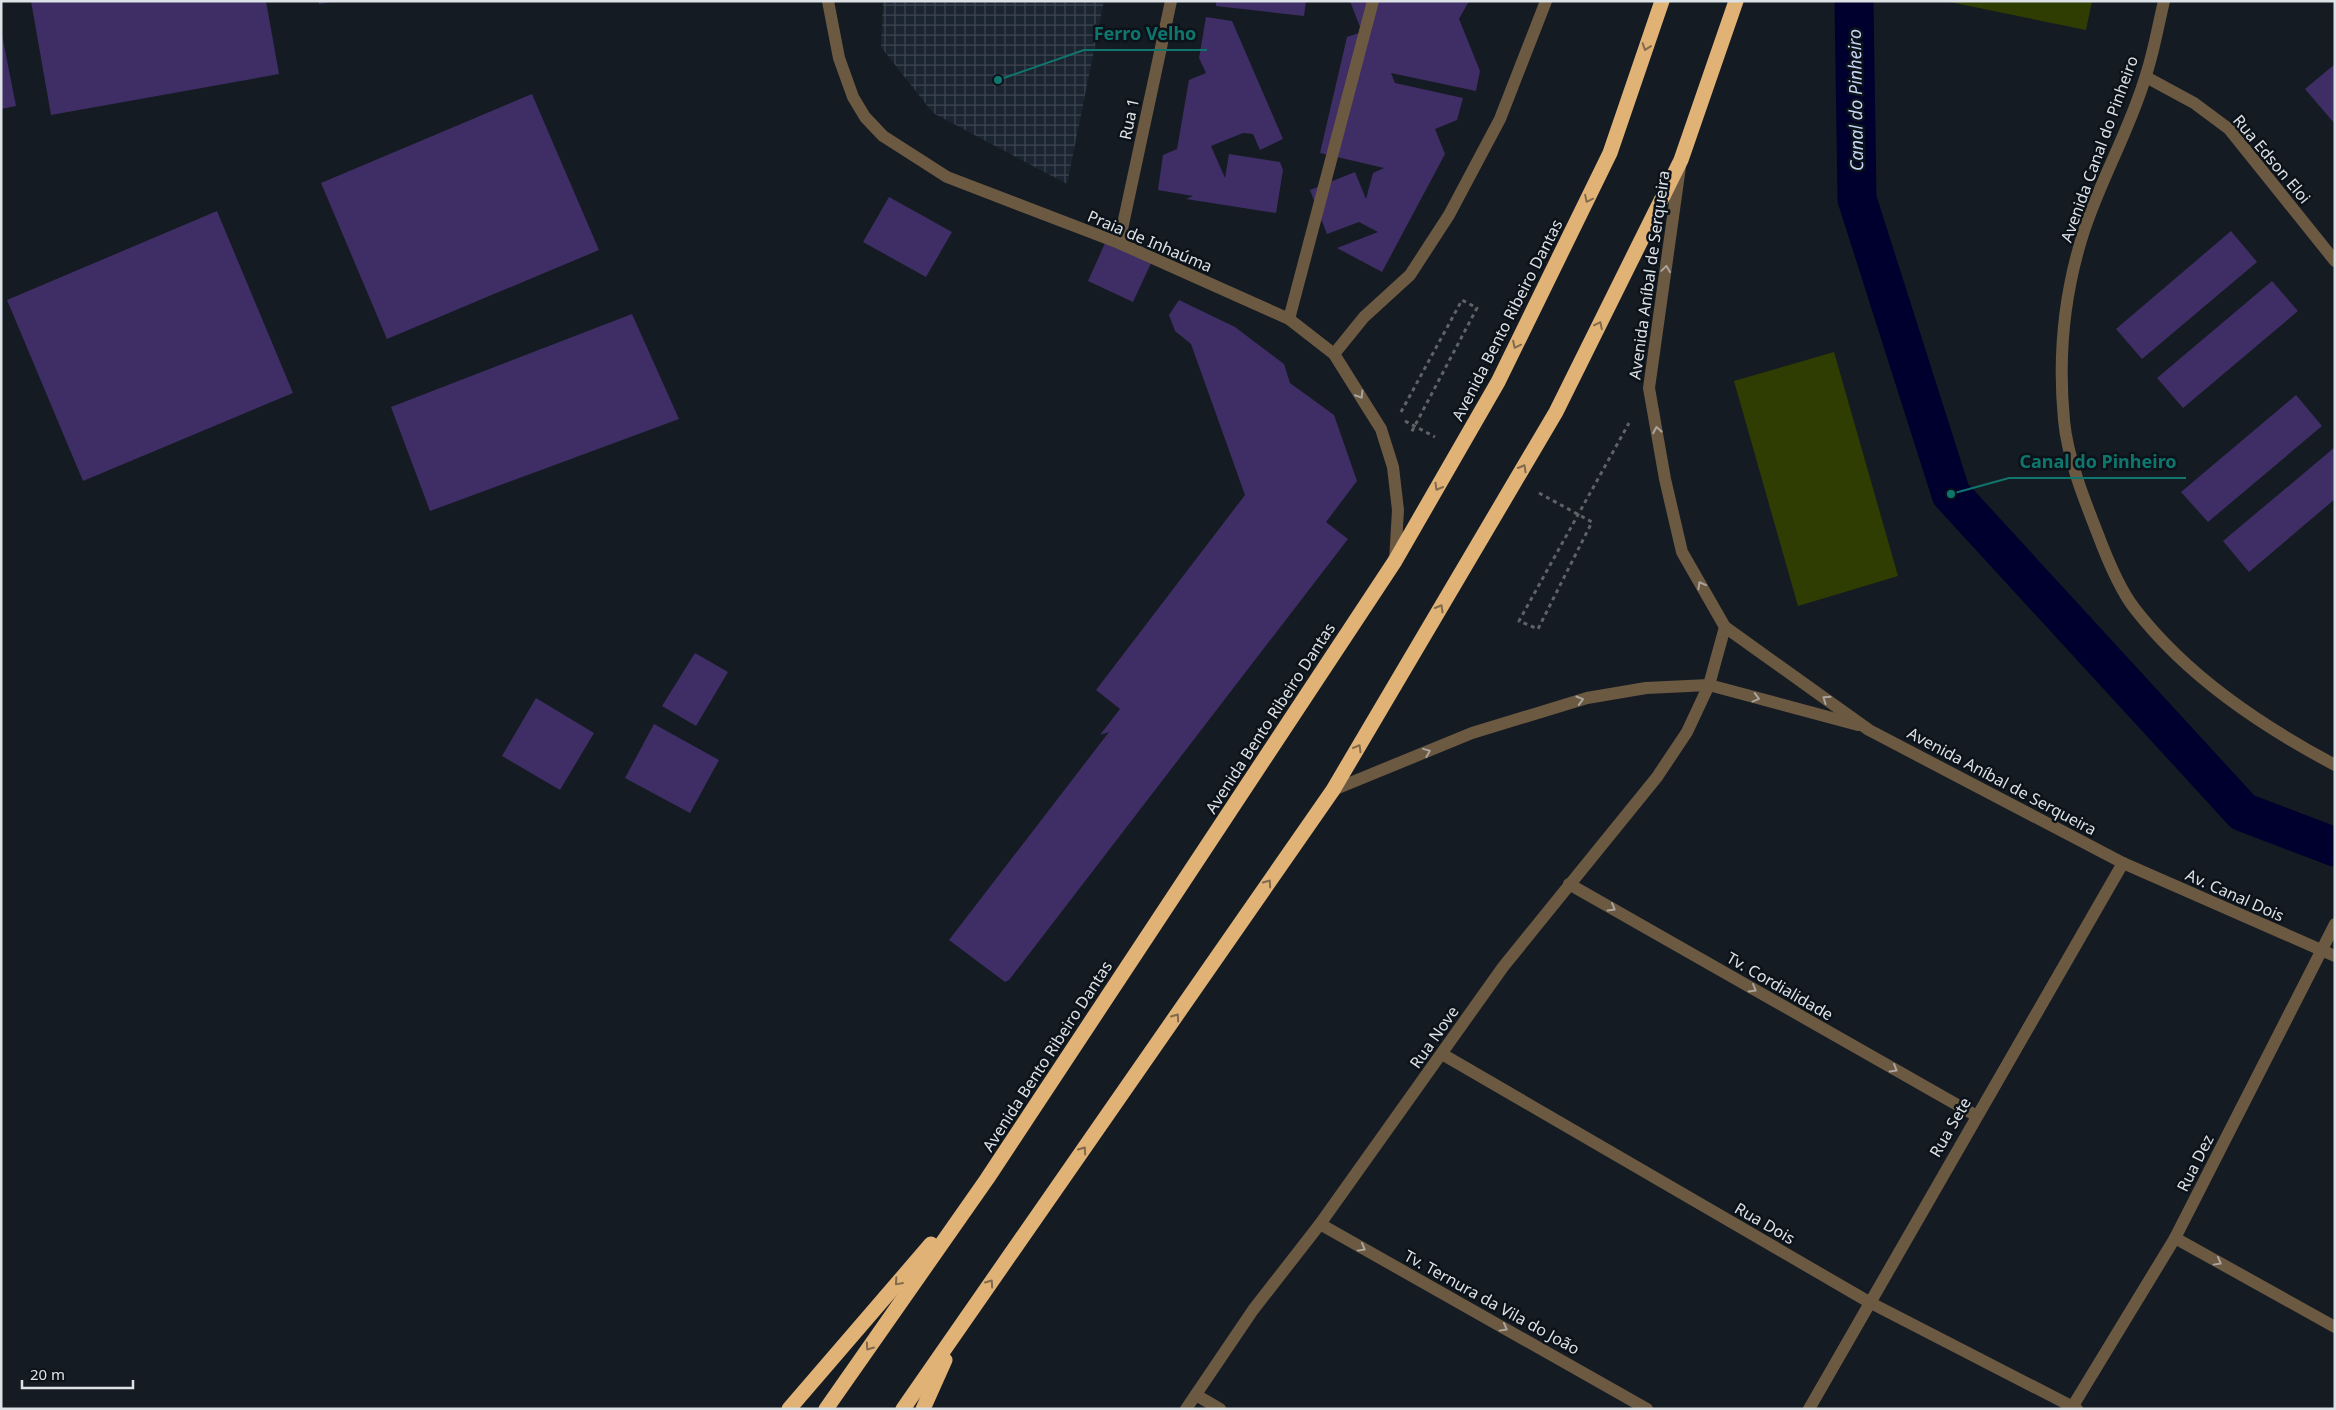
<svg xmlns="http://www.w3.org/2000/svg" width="2336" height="1410" font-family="'Noto Sans',sans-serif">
  <defs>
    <pattern id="industrial-grid" width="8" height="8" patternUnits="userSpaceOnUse" patternTransform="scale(1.25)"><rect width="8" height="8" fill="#1b2531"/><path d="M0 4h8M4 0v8" fill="none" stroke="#3c444f"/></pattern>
  </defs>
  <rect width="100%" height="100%" fill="#151b22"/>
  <!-- industrial -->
  <polygon fill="url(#industrial-grid)" points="883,1 1104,1 1067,184 933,113 881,47"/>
  <!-- green -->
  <g fill="#303d02">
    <polygon points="1945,1 2092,1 2086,30"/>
    <polygon points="1834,352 1898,576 1798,606 1734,381"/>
  </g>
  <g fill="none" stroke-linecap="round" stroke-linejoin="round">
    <!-- canal -->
    <polyline stroke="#00002e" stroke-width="39" points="1854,1 1857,199 1951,494 2243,812 2335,847"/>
  </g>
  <!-- building -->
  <g fill="#3e2e65">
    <polygon points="31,1 266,1 279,74 51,115"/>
    <polygon points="319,1 331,1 331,2 319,4"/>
    <polygon points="1216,1 1306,1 1304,16 1216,6"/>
    <polygon points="1350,1 1469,1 1459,19 1480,71 1476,91 1391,73 1395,83 1463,98 1457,120 1435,129 1445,154 1382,272 1337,248 1378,232 1359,222 1327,234 1310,190 1355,172 1366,199 1373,173 1384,168 1320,153 1347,37 1362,32"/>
    <polygon points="1206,17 1232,21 1283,139 1260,150 1253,134 1243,133 1211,146 1225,178 1229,154 1280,162 1283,170 1276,213 1186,199 1193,196 1158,190 1163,155 1177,149 1189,80 1206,73 1199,58"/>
    <polygon points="1,30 16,106 1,109"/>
    <polygon points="2335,64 2335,124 2305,89"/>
    <polygon points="532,94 599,250 387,339 321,183"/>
    <polygon points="889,197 952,232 926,277 863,242"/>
    <polygon points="217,211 293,393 83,481 7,300"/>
    <polygon points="2231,231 2257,262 2142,359 2116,329"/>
    <polygon points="1106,241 1152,261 1133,302 1088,281"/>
    <polygon points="2272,281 2298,311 2183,408 2157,378"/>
    <polygon points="1179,300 1235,327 1284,364 1290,383 1334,415 1357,481 1326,522 1348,539 1009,980 1005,982 949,940 1109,732 1100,735 1120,709 1096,690 1245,495 1191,344 1175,331 1169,315"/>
    <polygon points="632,314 679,419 430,511 391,407"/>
    <polygon points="2296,395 2322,426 2208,522 2181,492"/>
    <polygon points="2335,447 2335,499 2249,572 2223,541"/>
    <polygon points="695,653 728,672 696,726 662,706"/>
    <polygon points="536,698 594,733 560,790 502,756"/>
    <polygon points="654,724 719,760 690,813 625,778"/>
  </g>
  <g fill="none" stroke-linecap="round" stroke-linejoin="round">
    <!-- path -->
    <g stroke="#5e6369" stroke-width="3" stroke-dasharray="4 4" stroke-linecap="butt">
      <polyline points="1401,412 1462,300 1477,308 1411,433"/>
      <polyline points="1405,421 1435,437"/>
      <polyline points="1539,493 1592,522 1538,629 1519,621 1629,423"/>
    </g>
    <!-- service -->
    <polyline stroke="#6c5942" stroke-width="12" points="1289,319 1373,1"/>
    <!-- minor -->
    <g stroke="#6c5942" stroke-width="12">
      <polyline points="828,1 839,58 853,97 865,117 883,136 947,177 1119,243 1289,319 1334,354 1381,429 1393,467 1398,510 1395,561"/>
      <polyline points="2146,77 2194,103 2229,129 2335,261"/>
      <polyline points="1119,243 1171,1"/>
      <polyline points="1334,354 1364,317 1410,275 1449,215 1500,119 1546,1"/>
      <polyline points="1569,884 1975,1115"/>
      <polyline points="1442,1054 1869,1302 2077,1409"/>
      <polyline points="1320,1224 1647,1409"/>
      <polyline points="2175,1238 2335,1327"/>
      <polyline points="1196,1395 1220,1409"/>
      <polyline points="1186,1409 1253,1310 1320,1224 1503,967 1657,777 1687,732 1709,685 1725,627"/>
      <polyline points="1809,1409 2123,863"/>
      <polyline points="2071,1409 2175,1238 2335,924"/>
    </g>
    <!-- tertiary -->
    <g stroke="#6c5942" stroke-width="12">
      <path d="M2164,1C2158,26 2154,51 2146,75C2130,130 2100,180 2083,234C2064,294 2058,358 2064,420C2067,456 2084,499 2097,532C2106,556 2119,589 2135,609C2187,676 2260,725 2335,765"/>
      <polyline points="1680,167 1649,388 1665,479 1682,552 1725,627 1869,730 2123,863 2335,956"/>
      <polyline points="1333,790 1472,733 1587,698 1646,688 1709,685 1858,725"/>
    </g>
    <!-- motorway -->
    <g stroke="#e0b276" stroke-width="15">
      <polyline points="789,1409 931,1244"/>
      <polyline points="826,1409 987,1179 1395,561 1498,382 1610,153 1662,1"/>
      <polyline points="903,1409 1333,790 1556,412 1681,160 1736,1"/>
      <polyline points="923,1409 945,1360"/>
    </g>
  </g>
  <!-- one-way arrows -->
  <defs><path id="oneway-chevron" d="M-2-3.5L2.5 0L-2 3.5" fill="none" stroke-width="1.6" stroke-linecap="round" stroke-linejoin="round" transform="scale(1.25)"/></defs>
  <g stroke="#816a4c">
    <use href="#oneway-chevron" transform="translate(1646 47) rotate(109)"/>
    <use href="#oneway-chevron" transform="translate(1588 199) rotate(116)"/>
    <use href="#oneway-chevron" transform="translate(1599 325) rotate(-64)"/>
    <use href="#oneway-chevron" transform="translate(1516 345) rotate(116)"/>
    <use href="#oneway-chevron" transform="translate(1523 468) rotate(-60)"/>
    <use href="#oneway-chevron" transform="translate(1438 487) rotate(120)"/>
    <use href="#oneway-chevron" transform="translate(1440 608) rotate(-60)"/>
    <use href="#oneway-chevron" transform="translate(1358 748) rotate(-60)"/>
    <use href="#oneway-chevron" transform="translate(1268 883) rotate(-55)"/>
    <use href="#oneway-chevron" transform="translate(1176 1017) rotate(-55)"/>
    <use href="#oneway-chevron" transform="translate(1083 1150) rotate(-55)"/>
    <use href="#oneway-chevron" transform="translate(898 1282) rotate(131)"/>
    <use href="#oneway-chevron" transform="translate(990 1283) rotate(-55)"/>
    <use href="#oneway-chevron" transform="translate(869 1347) rotate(125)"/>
  </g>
  <g stroke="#aaa49c">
    <use href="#oneway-chevron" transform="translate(1666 269) rotate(-82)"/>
    <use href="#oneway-chevron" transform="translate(1360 395) rotate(58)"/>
    <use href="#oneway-chevron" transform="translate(1657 430) rotate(-100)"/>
    <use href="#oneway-chevron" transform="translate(1701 585) rotate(-119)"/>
    <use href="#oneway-chevron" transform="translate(1756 698) rotate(15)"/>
    <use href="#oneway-chevron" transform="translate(1826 699) rotate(-145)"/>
    <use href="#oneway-chevron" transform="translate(1580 700) rotate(-16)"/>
    <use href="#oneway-chevron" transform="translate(1427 752) rotate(-22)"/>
    <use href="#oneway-chevron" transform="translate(1612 908) rotate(30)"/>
    <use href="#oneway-chevron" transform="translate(1753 989) rotate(30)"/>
    <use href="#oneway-chevron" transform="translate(1894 1069) rotate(30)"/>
    <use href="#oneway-chevron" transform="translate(1362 1248) rotate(29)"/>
    <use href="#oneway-chevron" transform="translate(2218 1262) rotate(29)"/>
    <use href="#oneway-chevron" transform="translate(1504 1328) rotate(29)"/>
  </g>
  <g text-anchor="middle" stroke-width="5" stroke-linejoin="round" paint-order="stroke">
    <!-- street labels -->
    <g font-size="16" fill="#dde2e6" stroke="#0c1219">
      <text transform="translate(1129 119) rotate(-78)" y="6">Rua 1</text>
      <text transform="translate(2099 149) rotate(-70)" y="6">Avenida Canal do Pinheiro</text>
      <text transform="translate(2272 159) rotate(50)" y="6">Rua Edson Eloi</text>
      <text transform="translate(1150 241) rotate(23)" y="6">Praia de Inhaúma</text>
      <text transform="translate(1649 275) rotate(-82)" y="6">Avenida Aníbal de Serqueira</text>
      <text transform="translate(1507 320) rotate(-63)" y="6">Avenida Bento Ribeiro Dantas</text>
      <text transform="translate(1270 718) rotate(-57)" y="6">Avenida Bento Ribeiro Dantas</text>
      <text transform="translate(2002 781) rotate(28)" y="6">Avenida Aníbal de Serqueira</text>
      <text transform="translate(2235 895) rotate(24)" y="6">Av. Canal Dois</text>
      <text transform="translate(1780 986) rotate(30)" y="6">Tv. Cordialidade</text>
      <text transform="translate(1434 1037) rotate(-55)" y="6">Rua Nove</text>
      <text transform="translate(1047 1056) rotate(-57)" y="6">Avenida Bento Ribeiro Dantas</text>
      <text transform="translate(1950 1127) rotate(-60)" y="6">Rua Sete</text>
      <text transform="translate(2195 1163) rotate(-63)" y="6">Rua Dez</text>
      <text transform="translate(1765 1223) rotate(30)" y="6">Rua Dois</text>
      <text transform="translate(1492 1302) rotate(29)" y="6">Tv. Ternura da Vila do João</text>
    </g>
    <!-- water labels -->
    <g font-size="18" font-style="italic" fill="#c4d6f7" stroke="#0c1219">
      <text transform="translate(1856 100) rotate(-91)" y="6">Canal do Pinheiro</text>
    </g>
  </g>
  <!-- callouts -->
  <path fill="none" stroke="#0f766e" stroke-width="2" d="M998 80L1084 50H1207M1951 494L2009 478H2186"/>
  <g fill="#0f766e" stroke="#0c1219" stroke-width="2">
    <circle cx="998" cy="80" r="5"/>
    <circle cx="1951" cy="494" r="5"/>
  </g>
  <g font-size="18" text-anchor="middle" font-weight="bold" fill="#0f766e" stroke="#0c1219" stroke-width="5" stroke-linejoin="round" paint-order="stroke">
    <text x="1145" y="40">Ferro Velho</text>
    <text x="2098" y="468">Canal do Pinheiro</text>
  </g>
  <!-- border -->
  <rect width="2336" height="1410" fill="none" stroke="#dde2e6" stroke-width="5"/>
  <!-- scale -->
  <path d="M22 1380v8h111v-8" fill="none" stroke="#dde2e6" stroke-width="2.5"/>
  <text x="30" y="1380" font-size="15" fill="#dde2e6" stroke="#0c1219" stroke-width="4" paint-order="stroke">20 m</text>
</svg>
